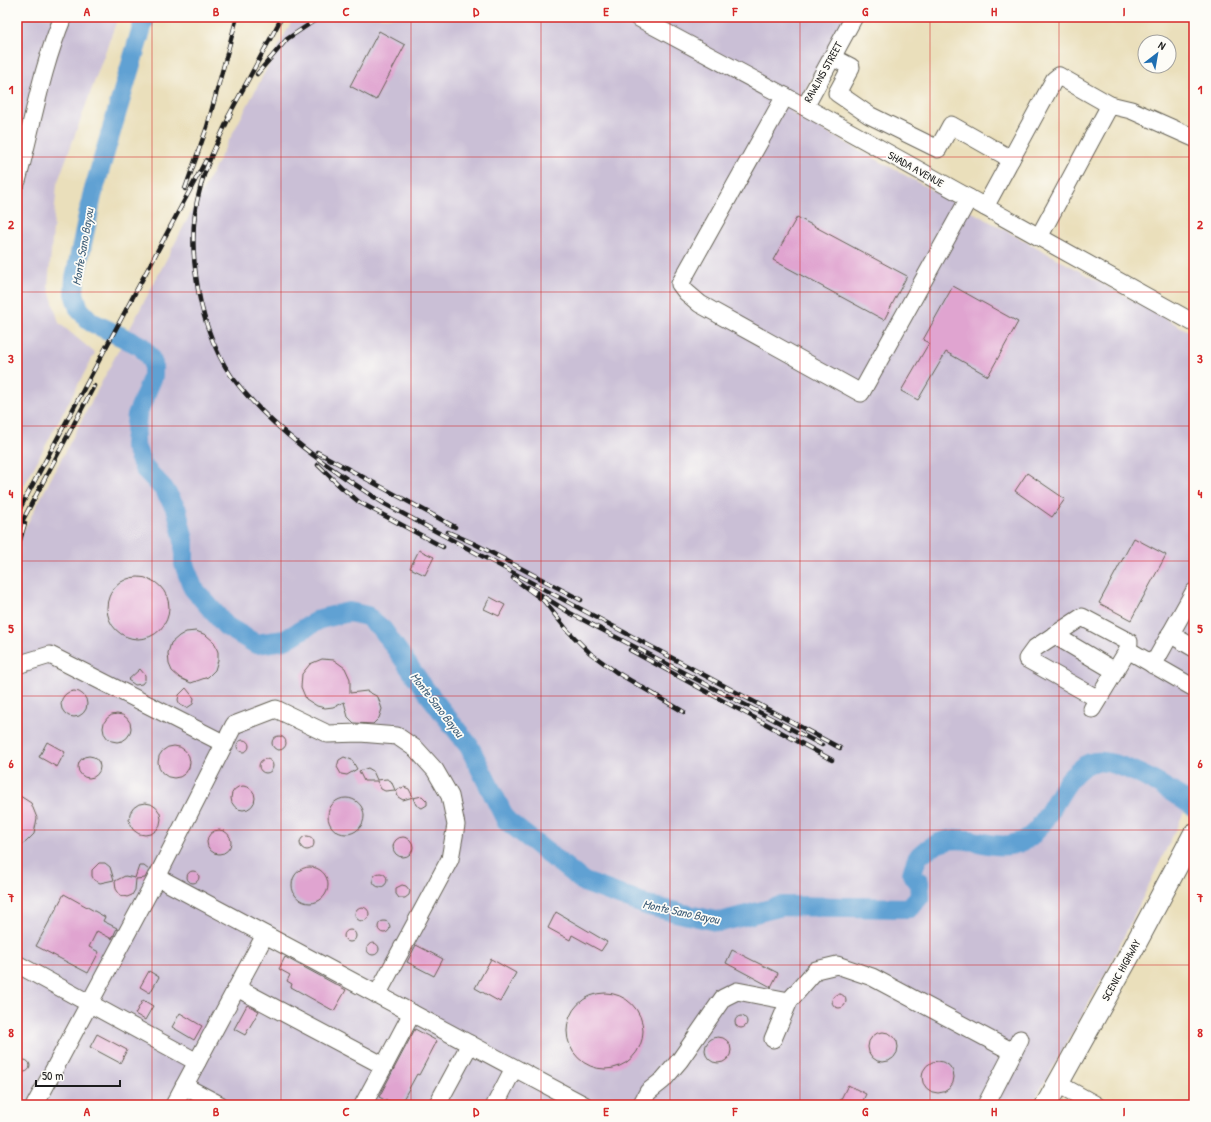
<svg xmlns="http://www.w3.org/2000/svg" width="1211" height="1122" font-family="'Patrick Hand',sans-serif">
  <rect width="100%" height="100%" fill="#fdfcf7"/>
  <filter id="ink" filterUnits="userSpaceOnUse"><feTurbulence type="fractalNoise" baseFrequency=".025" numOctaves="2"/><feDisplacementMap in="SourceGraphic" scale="8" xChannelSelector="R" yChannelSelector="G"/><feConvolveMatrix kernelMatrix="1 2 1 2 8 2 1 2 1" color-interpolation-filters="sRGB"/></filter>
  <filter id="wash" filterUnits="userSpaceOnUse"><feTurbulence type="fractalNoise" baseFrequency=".012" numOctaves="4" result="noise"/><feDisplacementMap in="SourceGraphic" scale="16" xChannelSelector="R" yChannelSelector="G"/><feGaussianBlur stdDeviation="0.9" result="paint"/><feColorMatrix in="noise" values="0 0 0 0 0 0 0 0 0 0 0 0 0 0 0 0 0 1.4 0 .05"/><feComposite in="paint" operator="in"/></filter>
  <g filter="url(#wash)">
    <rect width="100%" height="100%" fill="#eadfbb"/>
    <!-- industrial -->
    <g fill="#cabfd6">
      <polygon points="17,17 118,17 57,184 48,286 59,323 95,353 17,499"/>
      <polygon points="294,17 846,17 792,113 1194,334 1194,792 1107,971 1032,1105 17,1105 17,543"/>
    </g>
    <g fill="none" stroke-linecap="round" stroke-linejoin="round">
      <!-- river -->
      <path stroke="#60a1d3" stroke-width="20" d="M145,17L92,196L75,278L74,293L79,309L91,322L141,346L149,356L153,364V376L137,415L134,444L144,468L164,489L177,510L184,541V564L193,588L226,626L256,644L285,640L320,619L349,612L367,616L383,630L424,688L469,746L506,820L584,882L649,906L720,922L782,906L909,908L920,896L919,882L912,874C916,858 918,854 933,846C965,828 988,853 1018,843C1050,834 1058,775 1090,763C1114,754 1174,792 1194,807"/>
    </g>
    <g id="blocks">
      <!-- building -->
      <g fill="#e0a4d0">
        <polygon points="379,31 405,45 376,100 350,86"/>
        <polygon points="797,217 907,276 884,320 773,260"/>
        <polygon points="953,286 1018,322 988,376 946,352 918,400 901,391 929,343 923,340"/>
        <polygon points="1027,473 1065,499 1052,517 1015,491"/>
        <polygon points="1134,538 1166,555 1131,620 1099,603"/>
        <polygon points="419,550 434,557 425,575 410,568"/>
        <circle cx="138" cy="608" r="31"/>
        <polygon points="490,597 505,605 499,616 484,609"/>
        <polygon points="196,631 206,635 214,642 218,652 218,660 215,670 208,677 191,683 180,678 172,671 169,664 168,653 171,643 179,636 186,632"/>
        <polygon points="322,659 334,660 345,668 350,679 350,693 367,691 378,697 382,709 379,718 373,724 354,723 348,717 344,702 333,707 325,708 317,706 306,699 301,687 302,674 310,664"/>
        <polygon points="140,669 145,675 145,680 142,684 135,685 128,680"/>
        <polygon points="186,688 194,698 193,704 187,708 180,705 178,700 179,695"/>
        <circle cx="74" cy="704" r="13"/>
        <circle cx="117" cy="728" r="14"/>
        <circle cx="279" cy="743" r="7"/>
        <circle cx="243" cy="746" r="6"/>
        <polygon points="47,742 65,752 57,767 39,757"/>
        <circle cx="174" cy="762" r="16"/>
        <circle cx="89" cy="767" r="11"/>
        <polygon points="344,757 352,760 357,769 347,775 341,774 337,767 339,760"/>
        <circle cx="266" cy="766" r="7"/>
        <polygon points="368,768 373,771 377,780 387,779 391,781 395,790 385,791 381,789 377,781 364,781 359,771"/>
        <circle cx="243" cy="798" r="12"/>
        <polygon points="404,787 409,789 413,797 403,800 398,797 396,790"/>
        <polygon points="17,794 31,803 37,818 34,834 26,842 17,847"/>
        <polygon points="422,796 427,801 427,805 422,808 416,805 413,798"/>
        <circle cx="346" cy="816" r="18"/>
        <circle cx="145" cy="819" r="16"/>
        <circle cx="219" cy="842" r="12"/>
        <circle cx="307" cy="843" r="7"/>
        <circle cx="403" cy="847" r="10"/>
        <polygon points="99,863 105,863 110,867 114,880 100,883 94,880 92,876 92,870"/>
        <polygon points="139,866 144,866 149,870 145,878 136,879 135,890 132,895 127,897 120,895 116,889 115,881 125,876 135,878"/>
        <circle cx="310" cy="885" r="18"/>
        <circle cx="193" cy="877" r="6"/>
        <circle cx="380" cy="880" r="7"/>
        <polygon points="402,885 406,886 410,891 409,895 405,898 399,898 396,894 396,888"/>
        <polygon points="64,894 105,917 103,921 117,928 112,939 97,931 89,947 99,952 88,973 36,946"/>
        <circle cx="362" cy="914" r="7"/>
        <polygon points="556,912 607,942 601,951 572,935 570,940 548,928"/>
        <circle cx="384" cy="927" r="6"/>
        <circle cx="350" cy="936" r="6"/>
        <circle cx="373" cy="949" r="6"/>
        <polygon points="416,945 443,959 434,976 407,962"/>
        <polygon points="732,950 778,973 771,987 726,963"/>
        <polygon points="285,957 346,990 334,1011 291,987 292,984 287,981 290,975 279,969"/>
        <polygon points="491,959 516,973 500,1002 475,988"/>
        <polygon points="149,971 159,977 150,993 140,987"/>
        <circle cx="605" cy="1031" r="38"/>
        <circle cx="839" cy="1001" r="7"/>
        <polygon points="143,1000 153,1006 145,1020 135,1014"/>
        <polygon points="247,1005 259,1011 245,1035 234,1029"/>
        <polygon points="180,1013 202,1026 194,1040 172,1027"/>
        <circle cx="741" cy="1022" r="6"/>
        <polygon points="415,1029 437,1041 419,1075 417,1074 400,1105 395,1105 379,1097"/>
        <circle cx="883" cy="1047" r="15"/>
        <polygon points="97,1034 127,1050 120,1063 90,1047"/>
        <circle cx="718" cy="1050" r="13"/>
        <circle cx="24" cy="1066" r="6"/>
        <circle cx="938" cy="1077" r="16"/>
        <polygon points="848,1085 866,1094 861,1105 838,1105"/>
      </g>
    </g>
  </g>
  <g filter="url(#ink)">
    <use href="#blocks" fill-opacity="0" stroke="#646054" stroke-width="1"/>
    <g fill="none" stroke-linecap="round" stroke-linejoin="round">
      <!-- minor casing -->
      <g stroke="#646054" stroke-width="19">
        <g id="minor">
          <polyline points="637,17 805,107 1194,323"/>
          <polyline points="832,57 851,67 837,93 869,115 938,149 951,125 1011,159"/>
          <polyline points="785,96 680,284 686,292 700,304 861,393 969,198"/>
          <polyline points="805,107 854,17"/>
          <path d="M17,181C32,127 41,69 63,17"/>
          <polyline points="985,207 1054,80 1059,76 1110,105"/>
          <polyline points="1039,237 1110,105 1131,110 1194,138"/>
          <polyline points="1170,634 1194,648"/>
          <polyline points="1054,635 1115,671"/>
          <polyline points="1128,650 1194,688"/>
          <polyline points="17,665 50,655 225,744"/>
          <polyline points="1153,665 1194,592"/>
          <polyline points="1092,709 1128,650 1129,642 1082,617 1035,648 1027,659 1098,699"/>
          <polyline points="17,964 197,1062"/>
          <polyline points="237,988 384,1066 412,1013"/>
          <polyline points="377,995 450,859 456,825 450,796 435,770 416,749 397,736 360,733 328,734 276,709 234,725 157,877 584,1105"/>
          <polyline points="773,1039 789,1001 816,970 837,965 872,977 1013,1052"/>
          <polyline points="1058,1084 1096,1105"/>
          <polyline points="184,1086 220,1105"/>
          <polyline points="35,1105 157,877"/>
          <polyline points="174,1105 265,935"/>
          <polyline points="363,1105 384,1066"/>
          <polyline points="437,1105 470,1044"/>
          <polyline points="495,1105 514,1068"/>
          <polyline points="641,1105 648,1092 663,1080 680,1060 723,998 737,991 789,1001"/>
          <polyline points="986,1105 1020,1039"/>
        </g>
      </g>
      <!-- major casing -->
      <g stroke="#646054" stroke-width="23">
        <polyline id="major" points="1046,1105 1134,947 1194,834"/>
      </g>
      <!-- minor -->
      <use href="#minor" stroke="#fff" stroke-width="17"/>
      <!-- major -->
      <use href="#major" stroke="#fff" stroke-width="21"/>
      <!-- rail casing -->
      <g stroke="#1c1c1c" stroke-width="4.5">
        <g id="rail">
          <polyline points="257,74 287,39 320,17"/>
          <path d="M231,113C220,138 206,163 200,189C192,217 192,247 196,276C200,309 212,349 232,377C271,429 330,469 385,504L840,748"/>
          <polyline points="228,117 282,17"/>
          <polyline points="185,189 207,127 237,17"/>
          <polyline points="317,452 455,527"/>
          <polyline points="318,465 341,487 359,502 443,547"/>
          <polyline points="17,514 206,160"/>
          <polyline points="17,531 94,386"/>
          <polyline points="448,532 475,544 581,600"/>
          <polyline points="17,550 25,523"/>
          <polyline points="513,578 544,601 567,630 590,653 616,672 684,712"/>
          <polyline points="528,587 570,613 822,745"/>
          <polyline points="630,650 832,760"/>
        </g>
      </g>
      <!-- rail -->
      <use href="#rail" stroke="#fdfcf7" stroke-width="3" stroke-dasharray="9" stroke-linecap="butt"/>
    </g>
  </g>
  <!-- grid -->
  <path fill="none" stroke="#d62828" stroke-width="1" stroke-opacity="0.55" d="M152,17V1105M281,17V1105M411,17V1105M541,17V1105M670,17V1105M800,17V1105M930,17V1105M1059,17V1105M17,157H1194M17,292H1194M17,426H1194M17,561H1194M17,696H1194M17,830H1194M17,965H1194"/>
  <g text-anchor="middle" stroke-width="3.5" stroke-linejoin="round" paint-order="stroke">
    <!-- street labels -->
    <g font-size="11" fill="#1c1c1c" stroke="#fdfcf7">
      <text transform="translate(823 72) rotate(-61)" y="4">RAWLINS STREET</text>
      <text transform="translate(916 169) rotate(29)" y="4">SHADA AVENUE</text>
      <text transform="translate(1121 970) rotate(-61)" y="4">SCENIC HIGHWAY</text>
    </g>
    <!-- water labels -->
    <g font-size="12" font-style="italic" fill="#3e5e78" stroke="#fdfcf7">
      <text transform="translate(83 247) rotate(-80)" y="4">Monte Sano Bayou</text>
      <text transform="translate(437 705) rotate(52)" y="4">Monte Sano Bayou</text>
      <text transform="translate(681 912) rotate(12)" y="4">Monte Sano Bayou</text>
    </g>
  </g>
  <!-- margin -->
  <rect width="1211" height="1122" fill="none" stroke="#fdfcf7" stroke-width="44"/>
  <!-- north arrow -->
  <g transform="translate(1157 54) rotate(31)"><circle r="19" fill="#fdfcf7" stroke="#a3a29f"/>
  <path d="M0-3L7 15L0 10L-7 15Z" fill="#1f6fb2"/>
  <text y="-6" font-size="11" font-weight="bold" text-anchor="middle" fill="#1c1c1c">N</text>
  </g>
  <!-- scale -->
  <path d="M36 1080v6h84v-6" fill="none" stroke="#1c1c1c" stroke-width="2"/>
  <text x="42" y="1080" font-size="12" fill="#1c1c1c" stroke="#fdfcf7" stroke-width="3" paint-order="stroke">50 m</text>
  <rect x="22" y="22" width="1167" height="1078" fill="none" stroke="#d62828" stroke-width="1.5"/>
  <g font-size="13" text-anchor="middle" font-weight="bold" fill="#d62828">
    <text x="87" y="16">A</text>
    <text x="216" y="16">B</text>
    <text x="346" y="16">C</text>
    <text x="476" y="16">D</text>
    <text x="606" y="16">E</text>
    <text x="735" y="16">F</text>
    <text x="865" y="16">G</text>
    <text x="994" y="16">H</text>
    <text x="1124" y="16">I</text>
    <text x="11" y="94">1</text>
    <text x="1200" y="94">1</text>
    <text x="11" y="229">2</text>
    <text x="1200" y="229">2</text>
    <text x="11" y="363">3</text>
    <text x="1200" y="363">3</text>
    <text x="11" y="498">4</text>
    <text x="1200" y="498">4</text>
    <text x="11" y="633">5</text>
    <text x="1200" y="633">5</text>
    <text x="11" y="768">6</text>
    <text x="1200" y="768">6</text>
    <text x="11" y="902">7</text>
    <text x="1200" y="902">7</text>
    <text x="11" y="1037">8</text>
    <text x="1200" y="1037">8</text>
    <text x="87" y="1116">A</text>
    <text x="216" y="1116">B</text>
    <text x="346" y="1116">C</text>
    <text x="476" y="1116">D</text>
    <text x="606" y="1116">E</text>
    <text x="735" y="1116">F</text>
    <text x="865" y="1116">G</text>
    <text x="994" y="1116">H</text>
    <text x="1124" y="1116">I</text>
  </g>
</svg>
